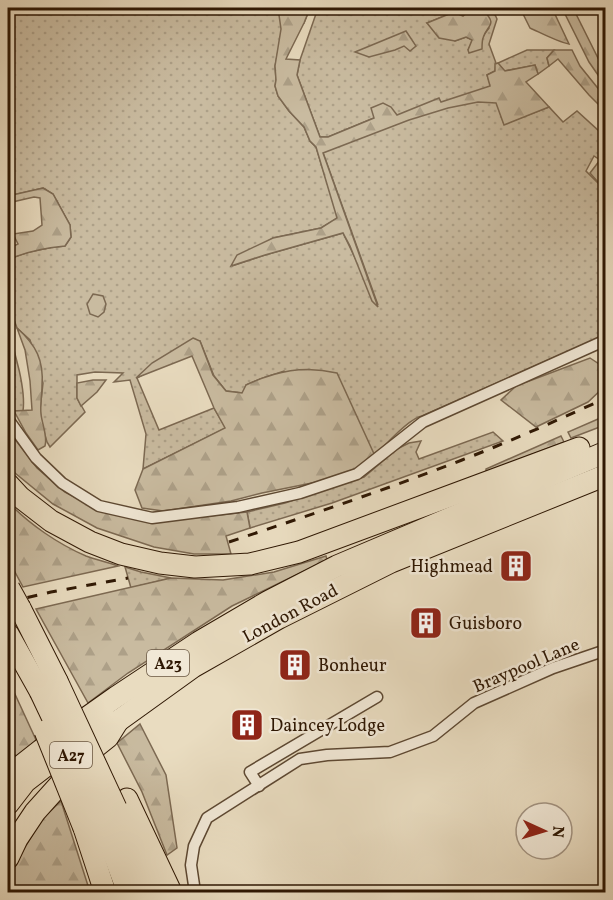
<svg xmlns="http://www.w3.org/2000/svg" width="613" height="900" font-family="Vollkorn,serif">
  <defs>
    <pattern id="green-dots" width="8" height="8" patternUnits="userSpaceOnUse" patternTransform="scale(1.5)"><rect width="8" height="8" fill="#c9bba0"/><path d="M2 2h.1M6 6h.1" fill="none" stroke="#ada088" stroke-width="1.8" stroke-linecap="round"/></pattern>
    <pattern id="forest-firs" width="22" height="20" patternUnits="userSpaceOnUse" patternTransform="scale(1.5)"><rect width="22" height="20" fill="#c9bba0"/><path d="M5 1l3.5 6h-7zM16 11l3.5 6h-7z" fill="#ada088"/></pattern>
  </defs>
  <rect width="100%" height="100%" fill="#e9dcc0"/>
  <filter id="stains"><feTurbulence type="fractalNoise" baseFrequency=".00333" numOctaves="4"/><feColorMatrix values="0 0 0 0 .2 0 0 0 0 .09 0 0 0 0 .02 0 0 0 .5 -.17"/></filter>
  <radialGradient id="worn" r=".72"><stop offset=".6" stop-color="#630" stop-opacity="0"/><stop offset="1" stop-color="#630" stop-opacity=".3"/></radialGradient>
  <!-- green -->
  <g fill="url(#green-dots)" stroke="#7c6952" stroke-width="1.5" fill-rule="evenodd">
    <path d="M8,8H310L304,23L278,51L275,66L276,80L275,86L278,96L289,111L304,127L310,141L316,147L338,218L321,228L273,238L232,266L265,255L343,233L378,305L321,147L374,118L328,137H320L297,75L300,60L318,8H492L497,19L489,44L496,63L495,71L487,75L504,124L549,107L563,122L577,111L598,130L605,133V170L602,168L600,160L594,156L586,171L605,190V335L422,416C409,418 385,445 375,456L284,371L260,379L246,385L243,393L226,391L214,376L200,341L137,378L159,430L214,408L226,428L143,469L146,434L130,380L114,382L123,373L95,372L77,375V398L85,412L50,447L47,442L42,425L40,410L43,383L30,340L17,328L8,303V260C26,251 45,248 65,246L71,237L70,225L53,194L43,188L8,196ZM471,9L484,11L489,28L483,36L468,50L473,40L466,37L455,41L427,23L454,12L463,16Z"/>
    <polygon points="527,50 554,50 547,58 549,66 538,74 535,65 504,71 498,63"/>
    <path d="M8,332C15,351 26,390 23,411H14L8,401Z"/>
    <polygon points="493,432 503,441 332,503 250,528 247,512 285,503 364,477 397,449 409,443 421,441 416,452 419,459"/>
    <polygon points="125,567 141,572 171,578 131,588"/>
  </g>
  <!-- forest -->
  <g fill="url(#forest-firs)" stroke="#7c6952" stroke-width="1.5">
    <polygon points="278,8 310,8 304,23 286,59 300,60 297,75 320,137 328,137 374,118 371,108 383,103 391,107 397,115 439,98 441,102 490,86 487,75 495,71 495,64 498,63 505,71 535,65 538,74 526,82 549,107 504,125 496,103 478,102 448,108 409,120 323,153 378,307 372,301 350,246 343,233 265,255 231,266 237,255 273,238 321,228 337,218 316,147 310,141 304,127 289,111 278,96 275,86 276,80 275,66 281,29"/>
    <path d="M504,8H552L569,44C558,42 541,33 530,28L523,14L509,13Z"/>
    <polygon points="562,8 573,8 598,58 605,67 605,85 589,62"/>
    <path d="M471,9L484,11C498,26 487,24 483,38C482,41 482,45 482,49L469,53L468,50L472,40L466,37L455,41L439,38L427,23L454,12L463,16Z"/>
    <polygon points="406,31 416,46 410,51 404,46 395,50 369,57 355,52"/>
    <polygon points="554,50 572,50 580,66 605,97 605,111 589,95 558,59 549,66 547,58"/>
    <polygon points="600,160 602,168 605,170 605,190 590,173"/>
    <path d="M43,188L53,194L70,225L71,237L65,246C45,248 26,251 8,260V249L18,244L13,234L33,231L42,225L40,198L34,197L8,203V196Z"/>
    <polygon points="93,294 103,296 106,304 104,312 98,317 90,314 87,304"/>
    <path d="M17,328C36,345 44,360 42,386C42,395 40,405 41,414C42,424 48,437 45,446L38,450L26,433L14,411L32,410L30,381L25,350Z"/>
    <path d="M193,338L200,341L213,375L226,391L242,393L246,385C276,371 304,365 337,373L375,456L354,471L332,479L262,493L231,501L163,511L142,508L135,490L143,469L225,428L214,408L192,356L136,378L152,363Z"/>
    <polygon points="590,358 605,368 605,386 588,402 536,427 501,400 516,386"/>
    <polygon points="93,380 106,380 97,392 81,406 77,398 77,383"/>
    <polygon points="605,416 605,425 571,438 568,432"/>
    <polygon points="8,430 37,468 65,492 98,509 152,522 247,512 250,528 226,536 231,554 194,554 154,547 97,528 53,504 15,473 8,464"/>
    <polygon points="561,436 564,442 486,472 486,469"/>
    <path d="M8,502C29,524 58,544 86,556C96,560 108,562 118,566L23,587L8,559Z"/>
    <polygon points="326,556 327,560 232,606 128,673 88,703 36,609 171,578 223,580 274,572"/>
    <polygon points="8,679 37,742 17,757 12,752 12,743 8,738"/>
    <polygon points="140,724 166,775 177,848 167,855 142,792 117,743"/>
    <polygon points="61,801 90,892 67,892 49,888 42,892 8,892 8,875 42,819"/>
  </g>
  <g fill="none" stroke-linecap="round" stroke-linejoin="round">
    <!-- street casing -->
    <g stroke="#5d4832" stroke-width="13">
      <g id="street">
        <polyline points="8,419 36,458 62,483 99,506 152,518 238,507 300,493 357,474 423,422 606,340"/>
        <polyline points="259,786 250,772 377,697"/>
        <polyline points="195,892 191,865 194,846 207,818 300,759 327,755 390,752 433,736 474,703 553,668 606,650"/>
      </g>
    </g>
    <!-- highway casing -->
    <g stroke="#2e1703" stroke-width="23">
      <g id="highway">
        <polyline points="8,484 20,497 51,521 90,542 121,554 160,563 195,567 250,564 299,552 579,448"/>
        <polyline points="20,608 57,681"/>
        <polyline points="8,634 40,691"/>
        <polyline points="8,776 41,750 116,697 199,642 269,601 337,566 606,452"/>
        <polyline points="127,799 171,892"/>
        <polyline points="8,804 25,782 100,724 118,721 193,667 279,618 391,562 606,475"/>
        <polyline points="116,808 149,892"/>
        <polyline points="101,820 128,892"/>
        <polyline points="84,828 105,892"/>
        <polyline points="8,858 17,839 35,812 88,753 108,737 118,721"/>
      </g>
    </g>
    <!-- street -->
    <use href="#street" stroke="#f1e8d6" stroke-width="10"/>
    <!-- highway -->
    <use href="#highway" stroke="#e9dcc0" stroke-width="21"/>
    <!-- rail -->
    <g stroke="#2e1703" stroke-width="3" stroke-dasharray="10 10" stroke-linecap="butt">
      <path d="M229,542C307,516 385,490 462,460C511,441 558,420 606,398"/>
      <polyline points="8,602 51,592 128,578"/>
    </g>
    <!-- highway-bridge casing -->
    <g stroke="#2e1703" stroke-width="23" stroke-linecap="butt">
      <g id="highway-bridge">
        <polyline points="9,588 20,608"/>
        <polyline points="57,681 116,808"/>
        <polyline points="40,691 101,820"/>
        <polyline points="45,731 84,828"/>
      </g>
    </g>
    <!-- highway-bridge -->
    <use href="#highway-bridge" stroke="#e9dcc0" stroke-width="21"/>
  </g>
  <!-- icons -->
  <defs>
    <g id="building-square" transform="scale(1.725)"><rect x="-9" y="-9" width="18" height="18" rx="4" fill="#8f2418" stroke="#f1e8d6"/><path d="M-4-6H4V6H1V3H-1V6H-4ZM-2.5-4.3h1.7v1.8h-1.7ZM.8-4.3h1.7v1.8H.8ZM-2.5-1h1.7V.8h-1.7ZM.8-1h1.7V.8H.8Z" fill="#fff"/></g>
  </defs>
  <g fill-rule="evenodd">
    <use href="#building-square" x="516" y="566"/>
    <use href="#building-square" x="426" y="623"/>
    <use href="#building-square" x="295" y="665"/>
    <use href="#building-square" x="247" y="725"/>
  </g>
  <g text-anchor="middle" stroke-width="5" stroke-linejoin="round" paint-order="stroke">
    <!-- shield labels -->
    <g fill="#f1e8d6" stroke="#685642" stroke-width="1.5">
      <rect x="147" y="650" width="42" height="26" rx="4.5"/>
      <rect x="50" y="742" width="42" height="26" rx="4.5"/>
    </g>
    <g font-size="16" font-weight="bold" fill="#2e1703">
      <text x="168" y="669">A23</text>
      <text x="71" y="761">A27</text>
    </g>
    <!-- poi labels -->
    <g font-size="18" fill="#2e1703" stroke="#f1e8d6" text-anchor="start">
      <text x="493" y="572" text-anchor="end">Highmead</text>
      <text x="449" y="629">Guisboro</text>
      <text x="318" y="671">Bonheur</text>
      <text x="270" y="731">Daincey Lodge</text>
    </g>
    <!-- street labels -->
    <g font-size="18" fill="#2e1703" stroke="#f1e8d6">
      <text transform="translate(290 613) rotate(-28)" y="6">London Road</text>
      <text transform="translate(526 665) rotate(-23)" y="6">Braypool Lane</text>
    </g>
  </g>
  <!-- margin -->
  <rect width="613" height="900" fill="none" stroke="#e9dcc0" stroke-width="30"/>
  <rect x="9" y="9" width="595" height="882" fill="none" stroke="#2e1703" stroke-width="3"/>
  <rect x="15" y="15" width="583" height="870" fill="none" stroke="#2e1703" stroke-width="1.5"/>
  <!-- north arrow -->
  <g transform="translate(544 831) rotate(94)"><circle r="28" fill="#f1e8d6" stroke="#a39482" stroke-width="1.5"/>
  <path d="M0-4.5L10 22L0 15L-10 22Z" fill="#8f2418"/>
  <text y="-9" font-size="16" font-weight="bold" text-anchor="middle" fill="#2e1703">N</text>
  </g>
  <rect width="100%" height="100%" filter="url(#stains)"/>
  <rect width="100%" height="100%" fill="url(#worn)"/>
</svg>
